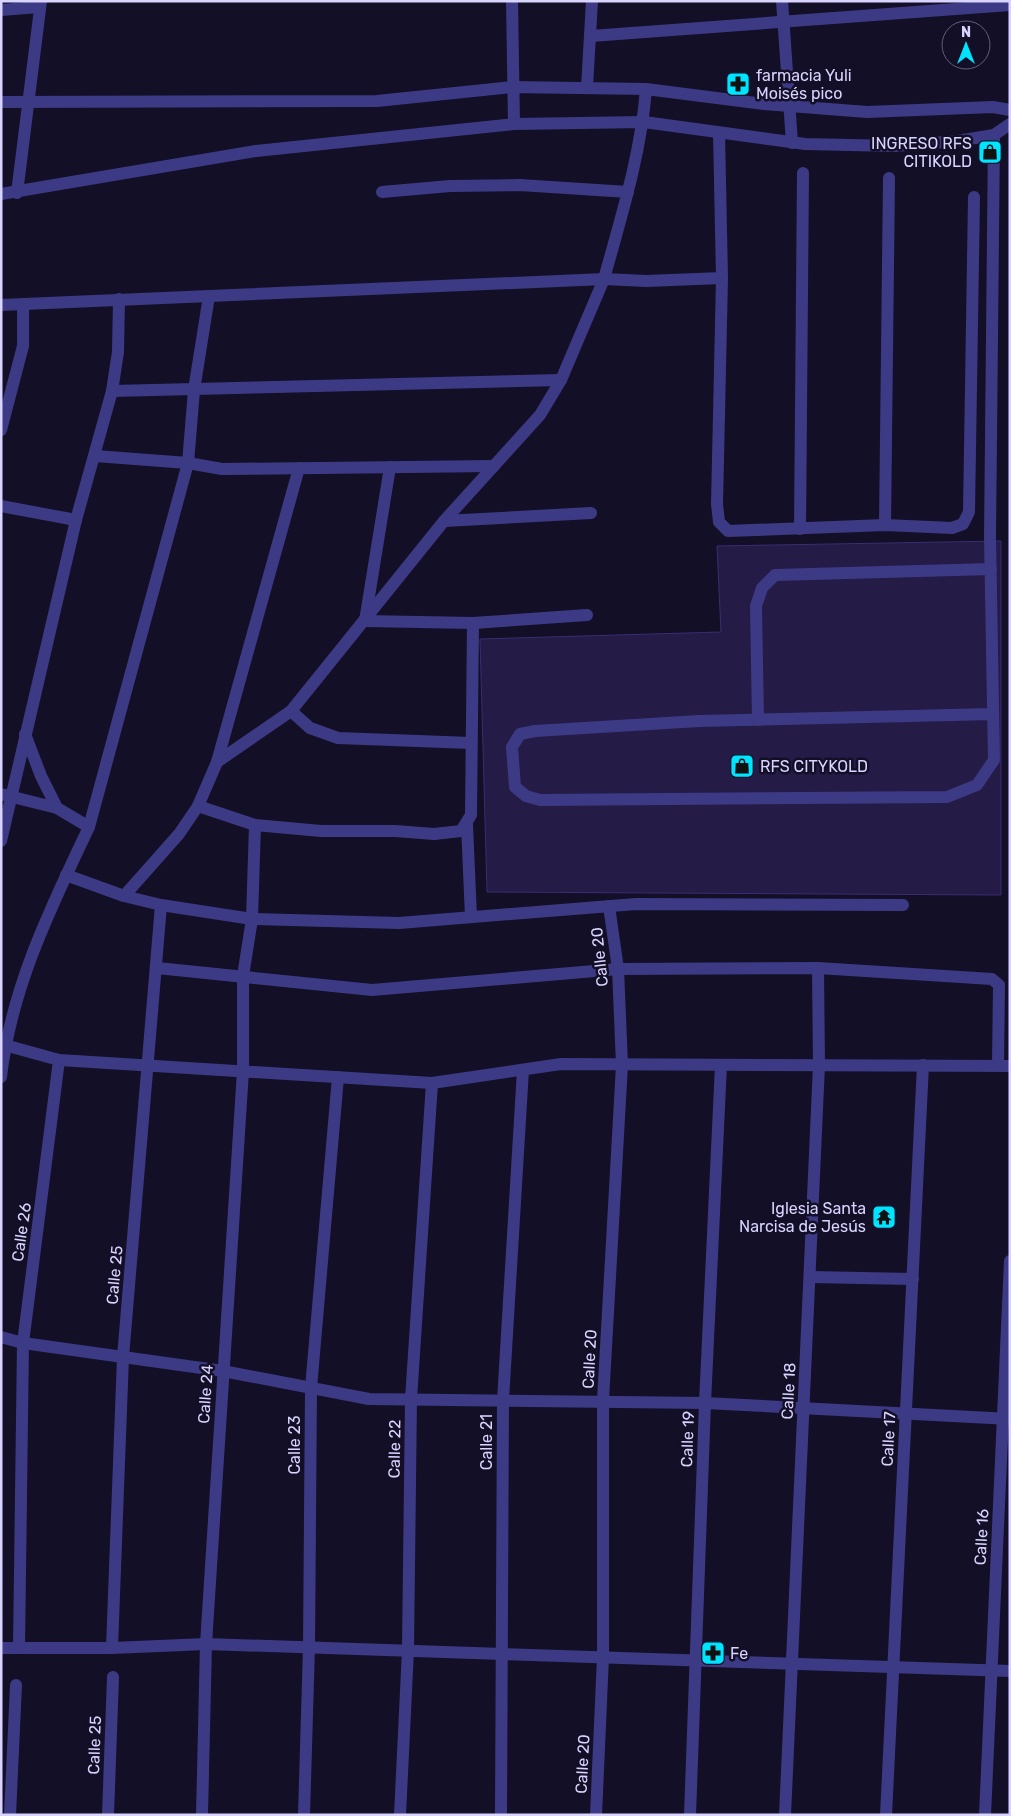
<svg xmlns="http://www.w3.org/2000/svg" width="1011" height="1816" font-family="Rubik,sans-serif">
  <rect width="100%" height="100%" fill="#130f26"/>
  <!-- building -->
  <polygon fill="#241b47" stroke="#3b2d73" points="1001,541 1001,895 487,892 480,639 721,632 717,546"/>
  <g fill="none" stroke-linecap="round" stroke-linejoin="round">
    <!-- minor -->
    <g stroke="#3d3a85" stroke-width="12">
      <polyline points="512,1 514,124"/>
      <polyline points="782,1 792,143"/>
      <polyline points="1,10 39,7"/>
      <polyline points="591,36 1010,5"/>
      <polyline points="587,87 592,1"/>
      <polyline points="1,102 377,101 512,87 646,89 764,104 867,112 993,107 1010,110"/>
      <polyline points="719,133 722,278 717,504 719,522 728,531 885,525 952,528 963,524 969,512 974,197"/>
      <polyline points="382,192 450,186 520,185 628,192"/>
      <polyline points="17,193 41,1"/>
      <polyline points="1,194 256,151 514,124 644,122 805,144 895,146 957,141 994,135 1010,124"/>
      <path d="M1,305L604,279C621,217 641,154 646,89"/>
      <polyline points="112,391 561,380"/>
      <polyline points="1,430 23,346 23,304"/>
      <polyline points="95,456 188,463 222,469 494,466"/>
      <polyline points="390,467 365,621 473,623 587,615"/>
      <polyline points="1,506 76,520"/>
      <polyline points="444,521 591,513"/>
      <polyline points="885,525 889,178"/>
      <polyline points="800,529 803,173"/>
      <polyline points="291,711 310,728 338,738 471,743"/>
      <polyline points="993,714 699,721 535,731 520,734 512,747 515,787 526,796 540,800 947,797 977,785 994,760 990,537 994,135"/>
      <polyline points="758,720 756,606 762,588 775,575 991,569"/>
      <polyline points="25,734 41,776 57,808"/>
      <polyline points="217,762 291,711 444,521 540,415 561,380 604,279 646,281 722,278"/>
      <path d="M1,794L57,808L89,827C51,907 11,988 1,1077"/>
      <polyline points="198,806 255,825 321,831 395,831 434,834 461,831 471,815 473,623"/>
      <polyline points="467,825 471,917"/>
      <polyline points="89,827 188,463 194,390 209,296"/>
      <polyline points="1,841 76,520 112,391 118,352 119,299"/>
      <polyline points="66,875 124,896 161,905 252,919 399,923 636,904 903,905"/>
      <polyline points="124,896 179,834 198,806 217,762 299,468"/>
      <polyline points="157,968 372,990 618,969 818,968 992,979 999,985 998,1066"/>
      <polyline points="1,1044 59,1060 432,1083 561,1064 1010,1066"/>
      <polyline points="810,1277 913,1279"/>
      <polyline points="1,1337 23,1343 223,1371 369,1399 705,1403 1010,1419"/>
      <polyline points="1,1648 112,1648 206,1644 1010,1671"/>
      <polyline points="19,1648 23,1343 59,1060"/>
      <polyline points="112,1648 123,1357 161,905"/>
      <polyline points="10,1815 16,1685"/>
      <polyline points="108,1815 113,1677"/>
      <polyline points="202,1815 206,1644 243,1071 243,976 252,919 255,825"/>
      <polyline points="304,1815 309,1647 311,1388 338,1077"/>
      <polyline points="400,1815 408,1650 411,1399 432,1083"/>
      <polyline points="501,1815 503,1400 523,1070"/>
      <polyline points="596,1815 603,1657 603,1400 622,1065 618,969 609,906"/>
      <polyline points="690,1815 705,1403 721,1065"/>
      <polyline points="785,1815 819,1065 818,968"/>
      <polyline points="886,1815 923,1065"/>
      <polyline points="985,1815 1010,1261"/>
    </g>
  </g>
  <!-- icons -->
  <defs>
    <g id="pharmacy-square" transform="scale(1.25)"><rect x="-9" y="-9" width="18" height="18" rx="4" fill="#00e5ff" stroke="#130f26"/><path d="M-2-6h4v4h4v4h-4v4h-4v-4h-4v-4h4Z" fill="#111"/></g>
    <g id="shop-square" transform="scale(1.25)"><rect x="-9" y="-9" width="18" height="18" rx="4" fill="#00e5ff" stroke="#130f26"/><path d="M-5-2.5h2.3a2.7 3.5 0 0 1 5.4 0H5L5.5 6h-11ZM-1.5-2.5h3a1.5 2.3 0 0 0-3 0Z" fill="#111"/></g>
    <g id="temple-square" transform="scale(1.25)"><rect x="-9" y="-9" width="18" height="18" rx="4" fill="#00e5ff" stroke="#130f26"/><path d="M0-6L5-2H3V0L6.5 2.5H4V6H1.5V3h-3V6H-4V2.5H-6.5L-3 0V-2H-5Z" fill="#111"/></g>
  </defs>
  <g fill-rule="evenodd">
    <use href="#pharmacy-square" x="738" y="84"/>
    <use href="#shop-square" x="990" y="152"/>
    <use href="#shop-square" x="742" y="766"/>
    <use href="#temple-square" x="884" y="1217"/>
    <use href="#pharmacy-square" x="713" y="1653"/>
  </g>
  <g text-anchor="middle" stroke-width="5" stroke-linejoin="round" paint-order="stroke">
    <!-- poi labels -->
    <g font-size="16" fill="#d9d4ff" stroke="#130f26" text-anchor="start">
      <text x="756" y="81">farmacia Yuli<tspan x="756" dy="18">Moisés pico</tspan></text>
      <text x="972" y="149" text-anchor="end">INGRESO RFS<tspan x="972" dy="18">CITIKOLD</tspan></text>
      <text x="760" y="772">RFS CITYKOLD</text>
      <text x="866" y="1214" text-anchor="end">Iglesia Santa<tspan x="866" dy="18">Narcisa de Jesús</tspan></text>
      <text x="730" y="1659">Fe</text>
    </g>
    <!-- street labels -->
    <g font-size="16" fill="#d9d4ff" stroke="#130f26">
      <text transform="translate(599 957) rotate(-96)" y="6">Calle 20</text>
      <text transform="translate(21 1232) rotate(-82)" y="6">Calle 26</text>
      <text transform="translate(114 1275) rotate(-85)" y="6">Calle 25</text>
      <text transform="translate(589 1359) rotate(-87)" y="6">Calle 20</text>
      <text transform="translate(788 1391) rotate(-87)" y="6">Calle 18</text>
      <text transform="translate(205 1394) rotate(-86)" y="6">Calle 24</text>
      <text transform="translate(687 1439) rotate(-88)" y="6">Calle 19</text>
      <text transform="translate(888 1439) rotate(-87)" y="6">Calle 17</text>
      <text transform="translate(486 1442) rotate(-90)" y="6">Calle 21</text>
      <text transform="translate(294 1445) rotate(-90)" y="6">Calle 23</text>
      <text transform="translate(394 1449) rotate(-89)" y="6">Calle 22</text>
      <text transform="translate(981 1537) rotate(-87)" y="6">Calle 16</text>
      <text transform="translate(94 1745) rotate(-88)" y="6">Calle 25</text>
      <text transform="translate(582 1764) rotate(-87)" y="6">Calle 20</text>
    </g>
  </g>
  <!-- border -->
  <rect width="1011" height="1816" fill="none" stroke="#d9d4ff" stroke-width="5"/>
  <!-- north arrow -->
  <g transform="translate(966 45)"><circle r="24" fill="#130f26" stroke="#625e7d"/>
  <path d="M0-4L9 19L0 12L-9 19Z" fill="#00e5ff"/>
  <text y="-8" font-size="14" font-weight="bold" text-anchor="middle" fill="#d9d4ff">N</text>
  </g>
</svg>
